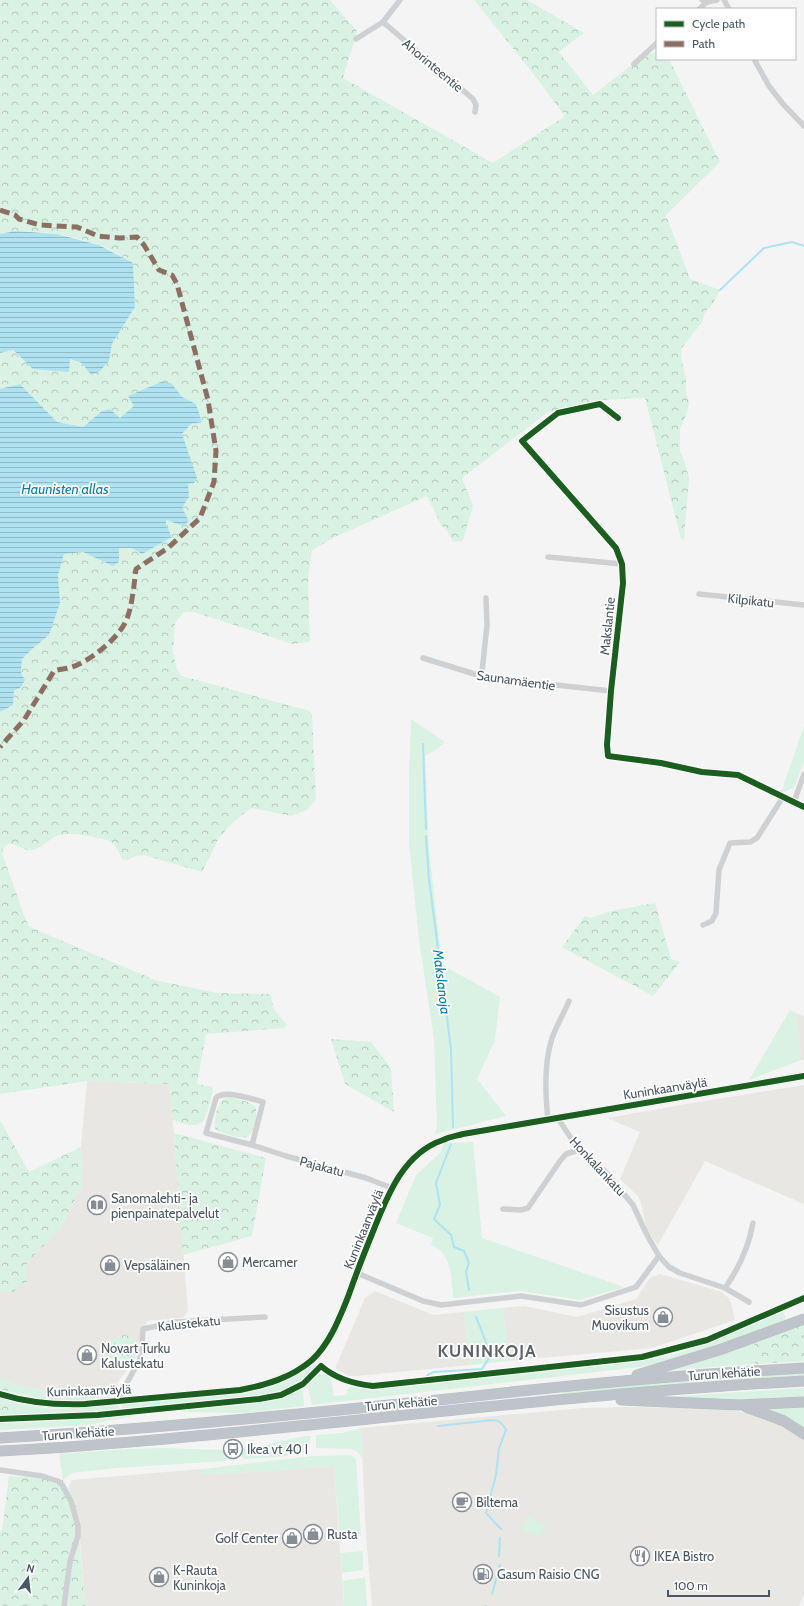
<svg xmlns="http://www.w3.org/2000/svg" width="804" height="1606" font-family="Cabin,sans-serif">
  <defs>
    <pattern id="forest-crowns" width="20" height="18" patternUnits="userSpaceOnUse"><rect width="20" height="18" fill="#d9f2e3"/><path d="M2 6a3 3 0 1 1 6 0M12 15a3 3 0 1 1 6 0" fill="none" stroke="#b2c7bb"/></pattern>
    <pattern id="water-rules" width="6" height="5" patternUnits="userSpaceOnUse"><rect width="6" height="5" fill="#aee2f0"/><path d="M0 2.5h6" fill="none" stroke="#90bac6"/></pattern>
  </defs>
  <rect width="100%" height="100%" fill="#f4f4f4"/>
  <!-- commercial -->
  <g fill="#e8e7e3">
    <polygon points="796,1013 804,1016 804,1060 801,1060"/>
    <polygon points="87,1081 170,1084 188,1312 183,1318 147,1321 134,1361 111,1391 77,1394 49,1391 19,1386 0,1378 0,1292 14,1292 27,1263 60,1229 82,1186 81,1147"/>
    <polygon points="804,1085 804,1204 705,1161 658,1245 647,1230 641,1203 638,1196 620,1179 640,1132 607,1118 704,1101"/>
    <polygon points="660,1274 722,1292 730,1299 735,1320 652,1348 508,1361 503,1308 524,1306 577,1317 636,1299 650,1278"/>
    <polygon points="375,1291 433,1315 464,1312 470,1365 358,1376 349,1376 335,1369 365,1298"/>
    <polygon points="624,1407 720,1408 768,1417 804,1438 804,1594 799,1606 372,1606 366,1536 361,1428 583,1408"/>
    <polygon points="334,1466 344,1606 85,1606 79,1526 69,1487 72,1480 202,1469 203,1474 237,1473"/>
  </g>
  <!-- green -->
  <g fill="#d9f2e3">
    <polygon points="411,719 445,742 437,749 425,756 429,849 442,965 500,997 495,1040 477,1079 506,1116 435,1134 437,1127 434,1039 419,939 409,843 409,775"/>
    <polygon points="804,726 804,761 794,788 781,793"/>
    <polygon points="790,1010 796,1013 801,1060 749,1080"/>
    <path d="M473,1142L482,1238L624,1287L580,1300L520,1291L453,1298C451,1278 453,1254 431,1245L433,1238L396,1223L416,1175L440,1153L444,1143Z"/>
    <polygon points="503,1308 508,1361 470,1365 464,1312"/>
    <path d="M783,1311L786,1319C740,1341 690,1356 640,1367L312,1405C307,1385 303,1373 330,1374L334,1396L347,1395V1390L352,1385L371,1389L382,1388L640,1361L670,1356L715,1341Z"/>
    <polygon points="754,1342 755,1364 671,1370"/>
    <path d="M315,1364L317,1367C301,1385 282,1393 260,1397L124,1410L122,1408V1405L259,1391L288,1381Z"/>
    <polygon points="804,1373 804,1377 563,1394 562,1393 563,1391 688,1380"/>
    <path d="M107,1384L112,1386L113,1390L109,1395L83,1400H47L15,1393L19,1386C38,1389 73,1398 91,1393C96,1391 102,1387 107,1384Z"/>
    <polygon points="300,1388 303,1391 304,1406 244,1413 182,1412 181,1411 182,1409 223,1405 281,1397"/>
    <polygon points="804,1388 804,1398 738,1400 665,1397"/>
    <polygon points="18,1404 54,1409 119,1405 119,1410 17,1416"/>
    <polygon points="804,1407 804,1428 785,1416 766,1409"/>
    <polygon points="136,1412 137,1415 87,1425 0,1430 0,1421 89,1417"/>
    <polygon points="361,1428 362,1458 358,1452 351,1449 316,1448 316,1435 342,1433"/>
    <path d="M306,1436H311C310,1441 310,1446 306,1450C300,1457 256,1458 245,1459L242,1457L240,1451L242,1449C264,1446 284,1440 306,1436Z"/>
    <polygon points="164,1448 227,1450 230,1452 232,1455 230,1459 225,1461 116,1468 72,1473 63,1480 59,1454 125,1449"/>
    <polygon points="350,1455 354,1457 356,1460 361,1536 340,1539 334,1466 237,1473 202,1474 202,1469 313,1456"/>
    <polygon points="527,1516 546,1525 542,1534 537,1536 523,1530"/>
    <polygon points="363,1551 363,1570 342,1573 340,1553"/>
    <polygon points="365,1577 367,1606 344,1606 343,1581"/>
  </g>
  <!-- forest -->
  <g fill="url(#forest-crowns)">
    <path d="M0,0H330L357,31L343,78L493,163L565,116L532,72L474,0H527L584,33L559,52L593,95L645,55L657,52V59H669L720,162L666,215L690,279L720,290L712,305L705,312L702,322L681,349L682,362L686,379V392L689,403L687,413L680,429V451L685,463L689,478L684,540L681,539L645,398L599,400L548,412L462,478L473,506L463,541L453,542L448,532L441,525L427,496L335,537L312,550L308,579L310,642L293,644L194,612H184L175,623L173,652L177,670L182,676L310,711L312,715L316,799L308,809L292,816L251,808L232,823L219,838L202,872L144,855L136,856L127,860L122,859C119,853 116,844 110,841C107,840 102,839 98,838C84,835 70,831 56,836C48,840 41,849 32,850C21,852 7,833 2,853L25,918L29,926L39,931L155,980L217,993L271,994L273,1008L287,1025L284,1028L206,1034L197,1084L213,1087C211,1097 208,1124 195,1125C188,1126 180,1122 173,1120L170,1084L87,1081L0,1094V712L13,705L14,690L21,673L22,659L32,649L49,635L60,603L58,575L64,554L83,552L113,566L119,562V548H132L172,537L166,525V520L183,526L182,508L189,497L182,434L191,424L202,421L196,404L182,397L171,383L128,396L135,406L120,419L110,409L102,411L83,427L57,422L20,384L0,389V353L12,350L33,369L70,359L82,363L91,374L109,361L112,344L135,307L133,263C122,257 110,248 97,244C66,234 33,228 0,234Z"/>
    <polygon points="655,903 671,959 680,962 653,996 562,947 585,916 591,918 611,911"/>
    <polygon points="331,1039 371,1042 391,1068 394,1112 345,1084"/>
    <path d="M229,1097L248,1102L256,1107C257,1118 255,1128 248,1137C237,1138 225,1135 215,1129C213,1119 217,1109 222,1100Z"/>
    <polygon points="0,1120 29,1172 81,1147 82,1186 60,1229 27,1263 27,1282 19,1284 14,1292 0,1292"/>
    <polygon points="174,1133 266,1158 252,1236 183,1255"/>
    <polygon points="804,1323 804,1361 755,1364 754,1342"/>
    <path d="M120,1335C144,1336 139,1353 132,1368L115,1369C111,1357 103,1340 120,1335Z"/>
    <polygon points="0,1378 19,1386 15,1393 0,1389"/>
    <polygon points="0,1397 18,1404 17,1416 0,1416"/>
    <polygon points="9,1476 63,1480 76,1501 85,1606 0,1606 0,1531 2,1530"/>
  </g>
  <!-- water -->
  <g fill="url(#water-rules)">
    <polygon points="16,231 57,234 99,245 133,263 135,307 112,344 109,361 99,372 91,375 82,363 70,359 69,372 33,369 13,350 0,353 0,234"/>
    <polygon points="161,382 171,383 182,397 196,404 202,422 191,424 182,434 197,478 194,483 188,484 189,497 182,508 189,521 183,526 166,520 166,525 172,537 142,554 132,548 119,548 119,562 113,566 83,552 64,554 58,575 60,603 49,635 32,649 22,659 21,673 25,680 20,688 14,690 13,705 0,712 0,389 20,384 57,422 83,427 102,411 110,409 120,418 134,406 128,396"/>
  </g>
  <g fill="none" stroke-linecap="round" stroke-linejoin="round">
    <!-- stream -->
    <g stroke="#aee2f0" stroke-width="2">
      <polyline points="720,290 764,248 792,242 804,246"/>
      <polyline points="423,744 426,829"/>
      <polyline points="426,836 429,879 451,1049 453,1127"/>
      <polyline points="451,1144 436,1183 440,1205 434,1219 451,1235 454,1247 464,1251 469,1263 466,1272 469,1290"/>
      <polyline points="427,1376 429,1374 434,1372 482,1369 491,1355 476,1317"/>
      <path d="M438,1426L493,1420C498,1420 503,1424 506,1430L499,1448L496,1475L486,1513L501,1529"/>
      <polyline points="499,1556 500,1538"/>
      <polyline points="492,1594 500,1565"/>
      <polyline points="485,1606 486,1606"/>
    </g>
    <!-- highway casing -->
    <g stroke="#b9bec3" stroke-width="11">
      <g id="highway">
        <polyline points="637,1375 719,1350 804,1319"/>
        <polyline points="621,1400 740,1405 804,1402"/>
        <polyline points="746,1407 784,1421 804,1434"/>
        <path d="M0,1438C153,1429 305,1414 457,1398C572,1385 688,1374 804,1368"/>
        <path d="M0,1451C100,1446 199,1436 299,1426C467,1409 635,1390 804,1381"/>
      </g>
    </g>
    <!-- street -->
    <g stroke="#ced0d2" stroke-width="5.5">
      <polyline points="702,0 707,2 717,0"/>
      <polyline points="724,0 729,9"/>
      <polyline points="699,9 707,2"/>
      <polyline points="383,22 473,99 476,105 475,112"/>
      <polyline points="356,39 383,22 400,0"/>
      <polyline points="754,59 769,86 783,104 804,126"/>
      <polyline points="634,64 657,43"/>
      <polyline points="618,418 600,404 558,413 522,441 616,548 622,564 623,583 611,691 607,745 608,756 661,763 702,772 738,775 804,807"/>
      <polyline points="548,557 622,564"/>
      <polyline points="699,594 804,605"/>
      <polyline points="423,658 484,677 611,691"/>
      <polyline points="484,677 482,672 487,625 486,598"/>
      <polyline points="794,802 804,774"/>
      <polyline points="703,925 712,921 716,913 719,870 730,843 750,842 757,838 783,797"/>
      <polyline points="557,1117 579,1150 588,1159 605,1171 633,1205 647,1235 659,1256 669,1267 680,1273 725,1288 749,1302"/>
      <path d="M548,1119C545,1093 544,1063 552,1038C557,1025 564,1013 569,1001"/>
      <path d="M252,1145L263,1102C253,1099 224,1089 216,1098L206,1133L252,1145L286,1156L366,1178L392,1188"/>
      <polyline points="503,1209 521,1210 528,1208 560,1161 566,1154 579,1150"/>
      <polyline points="357,1273 423,1301 441,1305 521,1296 581,1305 636,1287 659,1256"/>
      <path d="M725,1288C739,1268 749,1246 753,1223"/>
      <path d="M120,1401C123,1385 134,1373 140,1358C143,1349 142,1339 143,1329L175,1322L265,1317"/>
      <polyline points="0,1470 42,1476 58,1481 62,1485 71,1501 78,1526 78,1536 70,1561 64,1606"/>
    </g>
    <!-- secondary -->
    <path stroke="#ced0d4" stroke-width="8" d="M0,1394C29,1403 56,1405 85,1404L240,1390C266,1385 291,1378 312,1360C330,1343 339,1319 348,1297C356,1274 365,1251 374,1229C388,1194 404,1153 443,1140C449,1137 456,1136 463,1134L804,1076"/>
    <!-- highway -->
    <use href="#highway" stroke="#bec4c9" stroke-width="10"/>
    <!-- quiet -->
    <path stroke="#8d6e63" stroke-width="5" stroke-dasharray="10 5" stroke-linecap="butt" d="M0,210L15,215L19,219L40,225L77,227L98,236L119,238L137,237L144,245L159,270L172,275L177,284L208,400L216,451L214,482L200,518L168,548L136,569C134,584 132,610 125,623C116,640 90,661 72,667C66,669 59,669 54,671L24,720L0,747"/>
    <!-- cycleway casing -->
    <g stroke="#fff" stroke-width="8">
      <g id="cycleway">
        <polyline points="618,418 600,404 558,413 522,441 616,548 622,564 623,583 611,691 607,745 608,756 661,763 702,772 738,775 804,807"/>
        <path d="M0,1394C29,1403 56,1405 85,1404L240,1390C266,1385 291,1378 312,1360C330,1343 339,1319 348,1297C356,1274 365,1251 374,1229C388,1194 404,1153 443,1140C449,1137 456,1136 463,1134L804,1076"/>
        <path d="M0,1419L98,1415L259,1399L281,1395L303,1384L321,1366C336,1379 354,1384 373,1386L642,1357L707,1340L804,1298"/>
      </g>
    </g>
    <!-- cycleway -->
    <use href="#cycleway" stroke="#1b5e20" stroke-width="6"/>
  </g>
  <!-- icons -->
  <defs>
    <g id="library-ring" transform="scale(1)"><circle r="9.5" fill="#fff" stroke="#868d94" stroke-width="1.5"/><path d="M-6-4Q-3-5.5-.7-3.5V5Q-3 3-6 4ZM6-4Q3-5.5 .7-3.5V5Q3 3 6 4Z" fill="#868d94"/></g>
    <g id="shop-ring" transform="scale(1)"><circle r="9.5" fill="#fff" stroke="#868d94" stroke-width="1.5"/><path d="M-5-2.5h2.3a2.7 3.5 0 0 1 5.4 0H5L5.5 6h-11ZM-1.5-2.5h3a1.5 2.3 0 0 0-3 0Z" fill="#868d94"/></g>
    <g id="bus-ring" transform="scale(1)"><circle r="9.5" fill="#fff" stroke="#868d94" stroke-width="1.5"/><path d="M-5-6H5V4H4V6H2V4H-2V6H-4V4H-5ZM-3.5-4V0h7V-4ZM-3.5 1.2v1.5H-2V1.2ZM2 1.2v1.5H3.5V1.2Z" fill="#868d94"/></g>
    <g id="cafe-ring" transform="scale(1)"><circle r="9.5" fill="#fff" stroke="#868d94" stroke-width="1.5"/><path d="M-5.5-4.5H6V0H3Q3 3.5 0 3.5H-2.5Q-5.5 3.5-5.5 0ZM3-3.2v2h1.7v-2ZM-6 4.5H4V6H-6Z" fill="#868d94"/></g>
    <g id="restaurant-ring" transform="scale(1)"><circle r="9.5" fill="#fff" stroke="#868d94" stroke-width="1.5"/><path d="M-5-6h1v4h1v-4h1v4h1v-4h1v5L-1.5 .5V6h-2V.5L-5-1ZM5-6V6H3V1.5H1.5Q1.5-4 5-6Z" fill="#868d94"/></g>
    <g id="fuel-ring" transform="scale(1)"><circle r="9.5" fill="#fff" stroke="#868d94" stroke-width="1.5"/><path d="M-5.5-6h7V0h2V4h1.3V-2.5L3-4.5l.8-.8L6-3V5H2.5V1h-1V6h-7ZM-4.2-4.7v3.2H.2V-4.7Z" fill="#868d94"/></g>
  </defs>
  <g fill-rule="evenodd">
    <use href="#library-ring" x="97" y="1205"/>
    <use href="#shop-ring" x="228" y="1262"/>
    <use href="#shop-ring" x="110" y="1265"/>
    <use href="#shop-ring" x="663" y="1317"/>
    <use href="#shop-ring" x="87" y="1355"/>
    <use href="#bus-ring" x="233" y="1449"/>
    <use href="#cafe-ring" x="462" y="1502"/>
    <use href="#shop-ring" x="313" y="1534"/>
    <use href="#shop-ring" x="292" y="1538"/>
    <use href="#restaurant-ring" x="640" y="1556"/>
    <use href="#fuel-ring" x="483" y="1574"/>
    <use href="#shop-ring" x="159" y="1577"/>
  </g>
  <g text-anchor="middle" stroke-width="3.5" stroke-linejoin="round" paint-order="stroke">
    <!-- street labels -->
    <g font-size="13" fill="#4a5661" stroke="#fff">
      <text transform="translate(433 65) rotate(40)" y="5">Ahorinteentie</text>
      <text transform="translate(751 600) rotate(6)" y="5">Kilpikatu</text>
      <text transform="translate(607 626) rotate(-84)" y="5">Makslantie</text>
      <text transform="translate(516 680) rotate(8)" y="5">Saunamäentie</text>
      <text transform="translate(665 1088) rotate(-9)" y="5">Kuninkaanväylä</text>
      <text transform="translate(322 1166) rotate(15)" y="5">Pajakatu</text>
      <text transform="translate(598 1166) rotate(47)" y="5">Honkalankatu</text>
      <text transform="translate(363 1229) rotate(-68)" y="5">Kuninkaanväylä</text>
      <text transform="translate(189 1323) rotate(-6)" y="5">Kalustekatu</text>
      <text transform="translate(724 1373) rotate(-4)" y="5">Turun kehätie</text>
      <text transform="translate(89 1390) rotate(-2)" y="5">Kuninkaanväylä</text>
      <text transform="translate(401 1403) rotate(-5)" y="5">Turun kehätie</text>
      <text transform="translate(78 1433) rotate(-4)" y="5">Turun kehätie</text>
    </g>
    <!-- poi labels -->
    <g font-size="13" fill="#4a5661" stroke="#fff" text-anchor="start">
      <text x="111" y="1203">Sanomalehti- ja<tspan x="111" dy="15">pienpainatepalvelut</tspan></text>
      <text x="242" y="1267">Mercamer</text>
      <text x="124" y="1270">Vepsäläinen</text>
      <text x="649" y="1315" text-anchor="end">Sisustus<tspan x="649" dy="15">Muovikum</tspan></text>
      <text x="101" y="1353">Novart Turku<tspan x="101" dy="15">Kalustekatu</tspan></text>
      <text x="247" y="1454">Ikea vt 40 I</text>
      <text x="476" y="1507">Biltema</text>
      <text x="327" y="1539">Rusta</text>
      <text x="278" y="1543" text-anchor="end">Golf Center</text>
      <text x="654" y="1561">IKEA Bistro</text>
      <text x="173" y="1575">K-Rauta<tspan x="173" dy="15">Kuninkoja</tspan></text>
      <text x="497" y="1579">Gasum Raisio CNG</text>
    </g>
    <!-- water labels -->
    <g font-size="14" font-style="italic" fill="#0c7c9b" stroke="#fff">
      <text x="65" y="494">Haunisten allas</text>
      <text transform="translate(442 982) rotate(83)" y="5">Makslanoja</text>
    </g>
    <!-- district labels -->
    <g font-size="17" font-weight="bold" letter-spacing="1" fill="#5f6368" stroke="#fff">
      <text x="487" y="1357">KUNINKOJA</text>
    </g>
  </g>
  <!-- legend -->
  <rect x="656" y="8" width="140" height="52" fill="#ffffff" stroke="#b7bbc0"/>
  <rect x="664" y="21" width="20" height="6" fill="#1b5e20" stroke="#b7bbc0"/>
  <text x="692" y="28" font-size="12" fill="#4a5661">Cycle path</text>
  <rect x="664" y="41" width="20" height="6" fill="#8d6e63" stroke="#b7bbc0"/>
  <text x="692" y="48" font-size="12" fill="#4a5661">Path</text>
  <!-- north arrow -->
  <g transform="translate(28 1578) rotate(15)" stroke="#ffffff" stroke-width="3" paint-order="stroke">
  <path d="M0-3L7 15L0 10L-7 15Z" fill="#4a5661"/>
  <text y="-6" font-size="11" font-weight="bold" text-anchor="middle" fill="#4a5661">N</text>
  </g>
  <!-- scale -->
  <path d="M668 1590v6h101v-6" fill="none" stroke="#4a5661" stroke-width="2"/>
  <text x="674" y="1590" font-size="12" fill="#4a5661" stroke="#ffffff" stroke-width="3" paint-order="stroke">100 m</text>
</svg>
